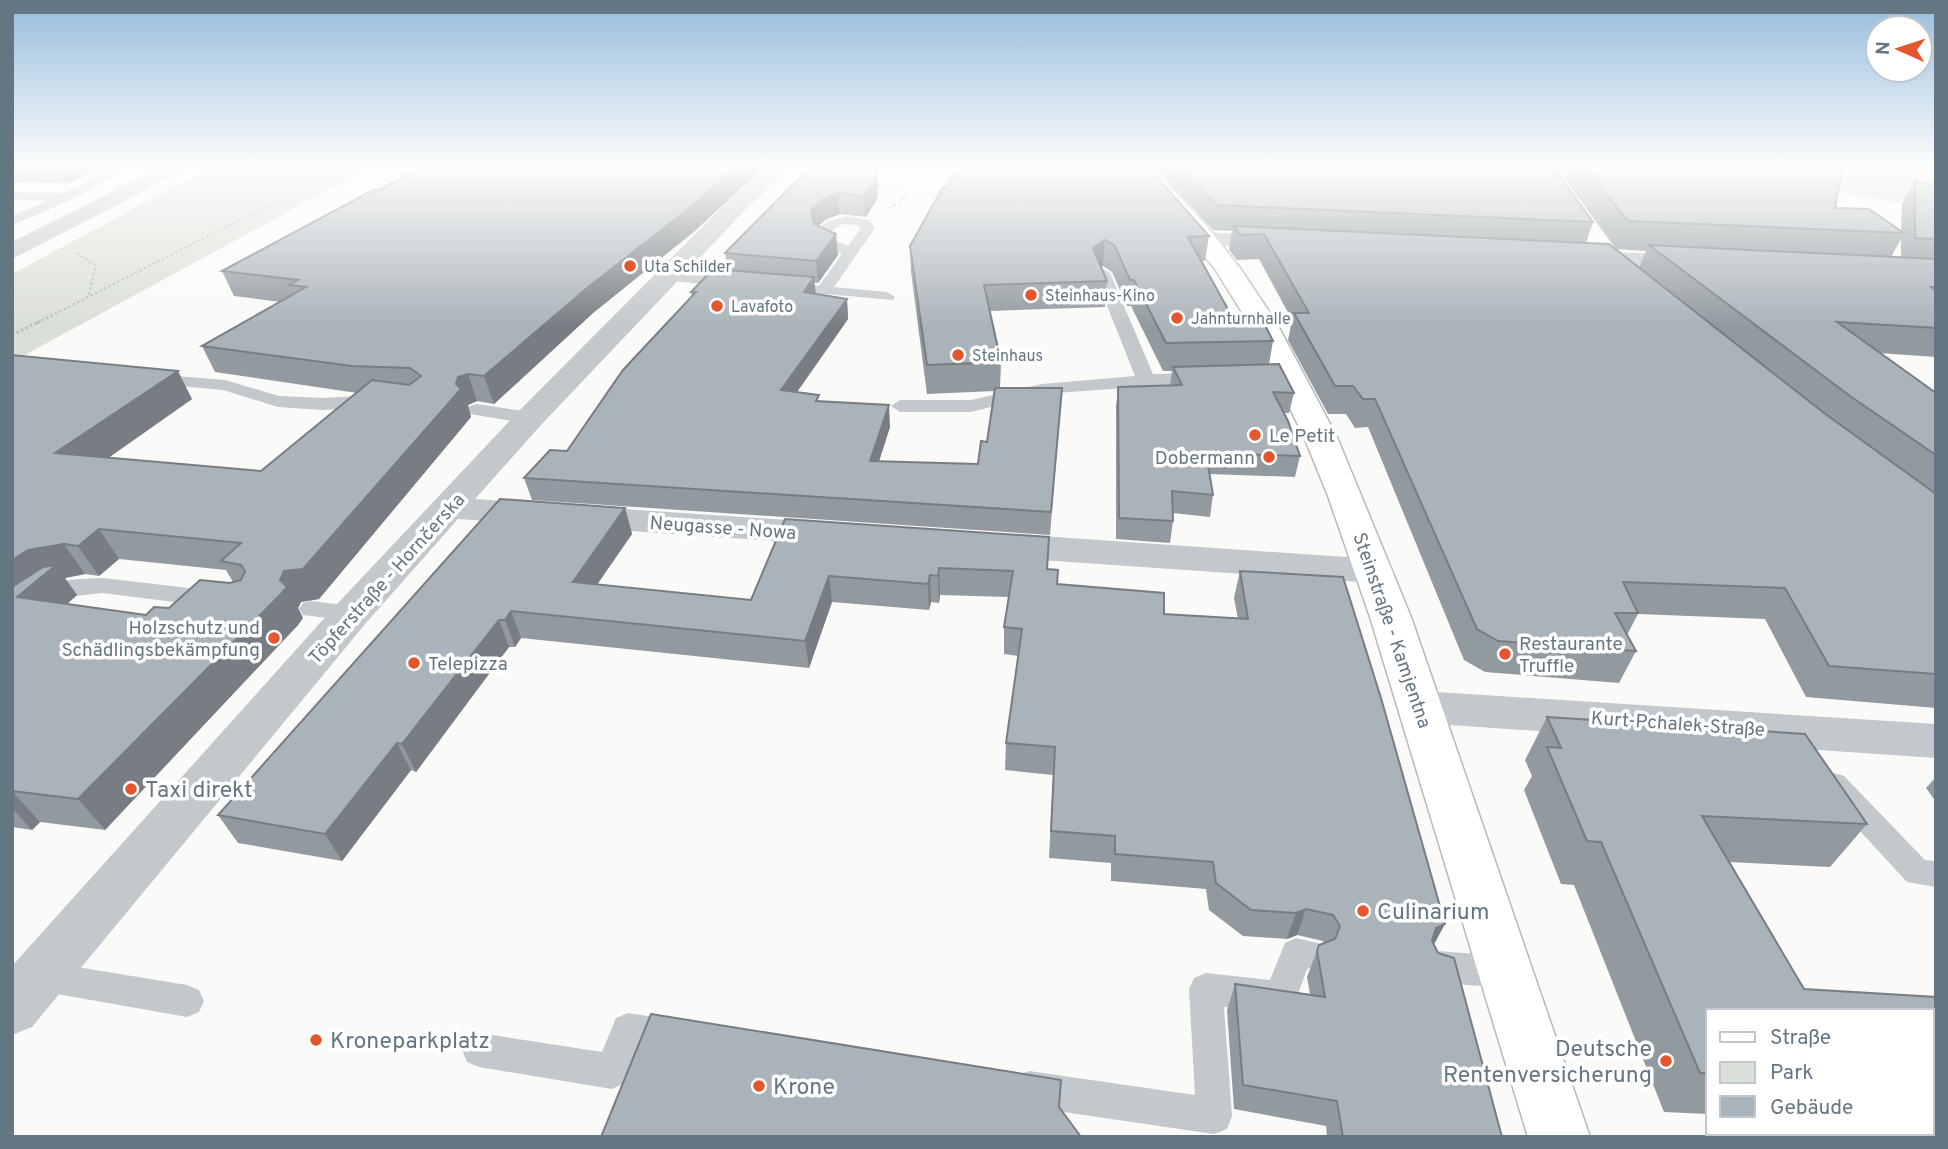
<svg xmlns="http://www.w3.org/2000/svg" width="1948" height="1149" font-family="Overpass,sans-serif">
  <rect width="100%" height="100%" fill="#fafaf8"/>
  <!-- green -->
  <g fill="#dadfd7">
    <polygon points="212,167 370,167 12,362 12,274"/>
    <polygon points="1700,167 1910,167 1936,172 1936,209"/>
  </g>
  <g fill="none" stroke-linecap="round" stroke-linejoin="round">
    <!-- secondary casing -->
    <g stroke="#b3babf" stroke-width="3">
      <polygon id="secondary" points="1130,167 1151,167 1205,224 1240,268 1276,322 1337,437 1411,617 1590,1137 1528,1137 1370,617 1328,496 1304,437 1248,322 1215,269"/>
    </g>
    <!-- path-far1 -->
    <g stroke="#bbbfc2" stroke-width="2.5" stroke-dasharray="2.5 2.5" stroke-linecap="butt">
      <polyline points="1901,167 1922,184"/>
      <polyline points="873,184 902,188 905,194 900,202 890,208"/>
      <polyline points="1833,185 1911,199"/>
      <polyline points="194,194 292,167"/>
      <polyline points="77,253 96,266 88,296"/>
      <polyline points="37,323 344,167"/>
    </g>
    <!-- path -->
    <polyline stroke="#bbbfc2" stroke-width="3.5" stroke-dasharray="2.5 2.5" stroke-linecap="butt" points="12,335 40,321"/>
    <!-- service -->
    <g fill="#c3c8cc" fill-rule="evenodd">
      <polygon points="116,167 131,167 71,200 12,225 12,216 47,201 12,200 12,192 64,193"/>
      <path d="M846,216L869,220L875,228L834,287L887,292L895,297L893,300L780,290L777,287L780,284L785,282L819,286L842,254L817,243L815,233L826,222ZM843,224L856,225L861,228L848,246L829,238L831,231Z"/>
      <polygon points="1102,268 1110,273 1153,374 1203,373 1209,374 1212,378 1209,382 1042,394 971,412 900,412 891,406 900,400 971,400 1042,384 1135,376 1094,273"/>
      <polygon points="667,272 733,277 741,282 733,287 662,280 659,277 662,274"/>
      <polygon points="152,374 225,380 279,396 323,398 377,395 386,401 377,407 323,410 278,407 223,390 146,383 143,379"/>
      <polygon points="477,404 530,412 539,418 530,424 470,414 468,410 470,406"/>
      <path d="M103,578L214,591L222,594L226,599L222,604L214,607L103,593L66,597L45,605L37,602L33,597C45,578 83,579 103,578Z"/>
      <polygon points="311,601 360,607 364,613 360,619 352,621 303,615 299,609 303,603"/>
      <polygon points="1834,773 1844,776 1925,860 1936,861 1936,887 1907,882 1824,792 1820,784 1824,776"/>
      <polygon points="1296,938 1322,944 1327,954 1322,964 1307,969 1293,1008 1281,1013 1224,1007 1232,1116 1227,1129 1214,1134 1029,1107 1016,1102 1011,1089 1016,1076 1029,1071 1195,1095 1189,989 1194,978 1206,973 1270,980 1285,943"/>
      <path d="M1437,951L1506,956L1518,960L1522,971L1518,982C1497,990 1447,985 1425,977L1421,966L1425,955Z"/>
      <polygon points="40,961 187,985 199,990 204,1001 199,1012 187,1017 40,991 28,987 24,976 28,965"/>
      <polygon points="628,1013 674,1020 686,1025 691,1037 686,1049 674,1054 638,1048 624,1083 612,1089 479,1067 467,1062 462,1050 467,1038 479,1033 602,1052 616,1018"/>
    </g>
    <!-- minor -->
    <g fill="#c3c8cc" fill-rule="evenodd">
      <polygon points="161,167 187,167 183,171 12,259 12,242"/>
      <polygon points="767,167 790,167 746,209 541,425 475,499 831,523 844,526 849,534 844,542 831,545 458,519 366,623 32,1027 12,1035 12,966 338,603 519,411 730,199"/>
      <polygon points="1205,232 1283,236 1292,238 1295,243 1292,248 1283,250 1196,244 1193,239 1196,234"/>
      <polygon points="1578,251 1692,255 1701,258 1705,263 1701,268 1692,271 1569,263 1566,258 1569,253"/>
      <polygon points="996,533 1375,559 1389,562 1394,571 1389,580 1375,583 996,557 983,553 977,545 983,537"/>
      <polygon points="1421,691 1936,724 1936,758 1421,723 1405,719 1399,707 1405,695"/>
    </g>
    <!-- secondary -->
    <use href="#secondary" fill="#fff" fill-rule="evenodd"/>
  </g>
  <!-- wall -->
  <g fill="#929a9f" fill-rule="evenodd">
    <polygon points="12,167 101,167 68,183 12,182"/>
    <polygon points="877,167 878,197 866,217 840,214 825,220 818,226 838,255 818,283 814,283 815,294 847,299 848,319 797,392 890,427 879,461 978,464 987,442 994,391 927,394 911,272 910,246 1209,236 1205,261 1202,261 1230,313 1273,341 1269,365 1294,393 1289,413 1283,413 1300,456 1295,477 1210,474 1213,495 1210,517 1173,513 1173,521 1170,543 1116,539 1116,407 1118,387 1170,386 1172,371 1163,371 1131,306 1127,306 1112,272 1103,266 1101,267 1107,281 1105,307 990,311 1001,362 1000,388 1062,388 1050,535 532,500 524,478 567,451 692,297 691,292 728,271 725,253"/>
    <path d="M1154,167H1553L1593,222L1586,243L1639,268L1646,251L1616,249L1556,167H1829L1835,208L1901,231L1902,204L1915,181L1936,185V357L1879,353L1936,393V708L1806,697L1765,619L1638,614L1627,635L1636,651L1619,683L1485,672L1464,660L1368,427L1355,428L1346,414H1328L1288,340L1292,320L1259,259L1237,260L1229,250L1232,231L1213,230ZM1901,239V257H1891Z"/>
    <path d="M696,230L593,313L494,404L477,401L468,405L471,417L319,599L301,602L298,608L303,618L298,625L105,830L40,822L32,830L12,827V355L192,399L108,458L261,471L357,393L215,372L202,346L280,302L234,296L222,271ZM119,559L226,570L233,582L169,608L146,615L67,604L77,595L65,578L85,574L99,576Z"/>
    <polygon points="625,508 632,534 597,584 751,600 785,519 1047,569 1057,584 1164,614 1238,619 1234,598 1240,571 1434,945 1502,1137 1327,1137 1326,1126 1234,1109 1227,1010 1235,984 1310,994 1307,977 1319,945 1324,943 1323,941 1297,935 1287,939 1243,936 1209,910 1206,889 1111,881 1111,863 1049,858 1053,775 1005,770 1006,743 1018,656 1004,654 1004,627 1009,597 940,595 939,603 931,602 929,610 832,602 809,668 521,638 515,647 509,647 416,772 411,770 342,861 238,843 218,815"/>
    <polygon points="1547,717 1867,824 1830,867 1729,862 1804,989 1936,1137 1740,1137 1739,1133 1932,1133 1708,1011 1708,1114 1664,1112 1574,885 1561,884 1524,790 1532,776 1525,760"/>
    <polygon points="1936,777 1936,802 1926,788"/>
  </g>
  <!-- shaded-wall -->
  <g fill="#777d82">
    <polygon points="59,167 101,167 68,183"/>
    <polygon points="737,167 764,167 696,230 593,313 494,404 484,376 587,288"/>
    <polygon points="877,167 878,197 866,217 864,196"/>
    <polygon points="838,193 840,214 825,220 813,231 811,210 823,199"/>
    <polygon points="836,234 838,255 818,283 816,261"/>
    <polygon points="1105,240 1103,266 1092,274 1093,248"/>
    <polygon points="814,277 816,296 804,292"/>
    <polygon points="847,299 848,319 783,412 781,390"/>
    <polygon points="178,371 192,399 74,482 55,453"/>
    <polygon points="468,374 477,401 468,405 471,417 319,599 301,602 298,608 303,618 298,625 105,830 78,799 456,384 458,377"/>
    <polygon points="889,405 890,427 872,483 870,461"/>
    <polygon points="625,508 632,534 581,608 573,582"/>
    <polygon points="99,529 119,559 99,576 78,546"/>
    <polygon points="64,544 85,574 65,578 77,595 40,628 12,605 12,560 28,550"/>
    <polygon points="939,568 940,595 939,603 938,576"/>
    <polygon points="930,575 931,602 929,610 928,584"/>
    <polygon points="829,576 832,602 809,668 805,641"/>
    <polygon points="511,611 521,638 515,647 505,620"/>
    <polygon points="499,620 509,647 416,772 402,744"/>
    <polygon points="397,743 411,770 342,861 325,834"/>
    <polygon points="12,791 40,822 32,830 12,808"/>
    <polygon points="1306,909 1297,935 1287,939 1296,913"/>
    <polygon points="1445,924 1431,950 1423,954 1436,928"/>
  </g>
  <!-- building -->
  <g fill="#aab3b9" stroke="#777d82" stroke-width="2">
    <polygon points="421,167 737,167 692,206 587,288 484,376 468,374 458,377 456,384 461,389 303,569 284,571 280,580 287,587 281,594 78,799 12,791 12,587 43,567 56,565 17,597 146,615 154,607 169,608 200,580 230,583 241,580 245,571 241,565 221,561 241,543 99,529 78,546 64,544 28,550 12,560 12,355 178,371 55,453 261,471 372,380 409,385 421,376 410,368 352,366 202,346 306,287 289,285 298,280 222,271 373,190 379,190"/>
    <polygon points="810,167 877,167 877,177 864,196 838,193 823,199 811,210 814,224 836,234 816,261 725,253"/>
    <polygon points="958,167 1148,167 1209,236 1188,237 1230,313 1259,313 1273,341 1166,343 1134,280 1130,280 1115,246 1105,240 1093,248 1107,281 984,285 1001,362 927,365 910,246 943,187 946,188"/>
    <polygon points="1178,167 1553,167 1593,222 1217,205"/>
    <polygon points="1585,167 1829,167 1842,169 1835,208 1869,209 1904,233 1628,221"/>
    <polygon points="1915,181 1936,185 1936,239 1915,238"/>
    <polygon points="1233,226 1609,244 1824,413 1936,494 1936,674 1829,666 1785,588 1623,582 1638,613 1615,613 1636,651 1498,641 1477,629 1375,399 1363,399 1353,386 1335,386 1294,313 1309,313 1264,234 1241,235"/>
    <polygon points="1649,245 1936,259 1936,287 1931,287 1936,291 1936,328 1837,322 1936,393 1936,455 1850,396"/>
    <polygon points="713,269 814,277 804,292 847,299 781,390 819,395 816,401 889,405 870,461 978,464 981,441 987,442 995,388 1062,388 1051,512 524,478 550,450 567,451 623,370 696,292 691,292"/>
    <polygon points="1279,364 1294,393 1273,392 1288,421 1300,456 1206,453 1213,495 1172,491 1173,521 1119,518 1118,387 1182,385 1173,367"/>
    <polygon points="500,499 625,508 573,582 751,600 785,519 1049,537 1047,569 1058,570 1057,584 1164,593 1164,614 1248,619 1240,571 1343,577 1381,698 1445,924 1436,928 1432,941 1438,953 1454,958 1502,1137 1343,1137 1337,1101 1243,1085 1235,984 1325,997 1317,951 1319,945 1335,939 1340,926 1333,915 1306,909 1296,913 1251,910 1216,883 1213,862 1115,854 1115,836 1051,831 1055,747 1006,743 1022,629 1004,627 1013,571 939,568 938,576 930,575 928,584 829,576 805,641 511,611 505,620 499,620 402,744 397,743 325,834 218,815"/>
    <polygon points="1547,717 1805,734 1867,824 1702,816 1804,989 1936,997 1936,1137 1802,1133 1932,1133 1932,1011 1708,1011 1708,1073 1700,1073 1601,842 1587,841 1547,747 1561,748"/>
    <polygon points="651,1014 1061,1080 1059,1107 1081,1137 601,1137"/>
  </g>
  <!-- sky -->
  <linearGradient id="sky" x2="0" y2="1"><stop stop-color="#96bcdc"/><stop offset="0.51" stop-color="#fdfdfc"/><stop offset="1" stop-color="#fdfdfc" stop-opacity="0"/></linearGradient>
  <rect width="1948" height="327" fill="url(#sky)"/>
  <!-- markers -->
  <g fill="#e4572e" stroke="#fff" stroke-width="2.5">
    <circle cx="630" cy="266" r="7"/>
    <circle cx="1031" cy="295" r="7"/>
    <circle cx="717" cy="306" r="7"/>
    <circle cx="1177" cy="318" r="7"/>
    <circle cx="958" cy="355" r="7"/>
    <circle cx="1255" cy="435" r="7"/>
    <circle cx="1269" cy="457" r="7"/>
    <circle cx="274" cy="638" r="7"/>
    <circle cx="1505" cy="654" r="7"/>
    <circle cx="414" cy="663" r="7"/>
    <circle cx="131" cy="789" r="7"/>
    <circle cx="1363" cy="911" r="7"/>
    <circle cx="316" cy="1040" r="7"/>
    <circle cx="1666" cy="1061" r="7"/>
    <circle cx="759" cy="1086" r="7"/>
  </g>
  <g text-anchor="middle" stroke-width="7" stroke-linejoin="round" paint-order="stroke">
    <!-- far-poi labels -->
    <g font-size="16" fill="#657683" stroke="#fff" text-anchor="start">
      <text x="644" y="272">Uta Schilder</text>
      <text x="1045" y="301">Steinhaus-Kino</text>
      <text x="731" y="312">Lavafoto</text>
      <text x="1191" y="324">Jahnturnhalle</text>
      <text x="972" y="361">Steinhaus</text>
    </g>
    <!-- poi labels -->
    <g font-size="19" fill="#657683" stroke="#fff" text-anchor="start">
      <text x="1269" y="442">Le Petit</text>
      <text x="1255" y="464" text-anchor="end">Dobermann</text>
      <text x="260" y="634" text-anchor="end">Holzschutz und<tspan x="260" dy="22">Schädlingsbekämpfung</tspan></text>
      <text x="1519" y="650">Restaurante<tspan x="1519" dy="22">Truffle</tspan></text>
      <text x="428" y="670">Telepizza</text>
    </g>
    <!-- street labels -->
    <g font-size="19" fill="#657683" stroke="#fff">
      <text transform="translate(723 527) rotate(4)" y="7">Neugasse - Nowa</text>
      <text transform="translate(386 578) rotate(-48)" y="7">Töpferstraße - Hornčerska</text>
      <text transform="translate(1393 630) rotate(71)" y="7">Steinstraße - Kamjentna</text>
      <text transform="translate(1678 723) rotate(4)" y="7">Kurt-Pchalek-Straße</text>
    </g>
    <!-- near-poi labels -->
    <g font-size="23" fill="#657683" stroke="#fff" text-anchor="start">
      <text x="145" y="797">Taxi direkt</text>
      <text x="1377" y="919">Culinarium</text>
      <text x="330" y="1048">Kroneparkplatz</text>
      <text x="1652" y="1056" text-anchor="end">Deutsche<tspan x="1652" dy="26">Rentenversicherung</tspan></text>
      <text x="773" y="1094">Krone</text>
    </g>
  </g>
  <!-- border -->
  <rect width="1948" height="1149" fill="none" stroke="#657683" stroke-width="28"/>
  <!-- legend -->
  <rect x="1706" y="1009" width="228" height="126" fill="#ffffff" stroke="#c1c8cd" stroke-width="2"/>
  <rect x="1720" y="1032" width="35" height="10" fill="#ffffff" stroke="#c1c8cd" stroke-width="2"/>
  <text x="1770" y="1044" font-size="21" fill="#657683">Straße</text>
  <rect x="1720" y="1062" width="35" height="21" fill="#dadfd7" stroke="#c1c8cd" stroke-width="2"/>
  <text x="1770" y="1079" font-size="21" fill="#657683">Park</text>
  <rect x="1720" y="1096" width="35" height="21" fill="#aab3b9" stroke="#c1c8cd" stroke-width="2"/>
  <text x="1770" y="1114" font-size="21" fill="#657683">Gebäude</text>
  <!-- north arrow -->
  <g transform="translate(1899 49) rotate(273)"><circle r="33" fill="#ffffff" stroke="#c1c8cd" stroke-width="2"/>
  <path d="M0-5L12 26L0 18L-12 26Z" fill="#e4572e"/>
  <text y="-10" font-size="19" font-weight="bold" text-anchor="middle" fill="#657683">N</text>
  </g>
</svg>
